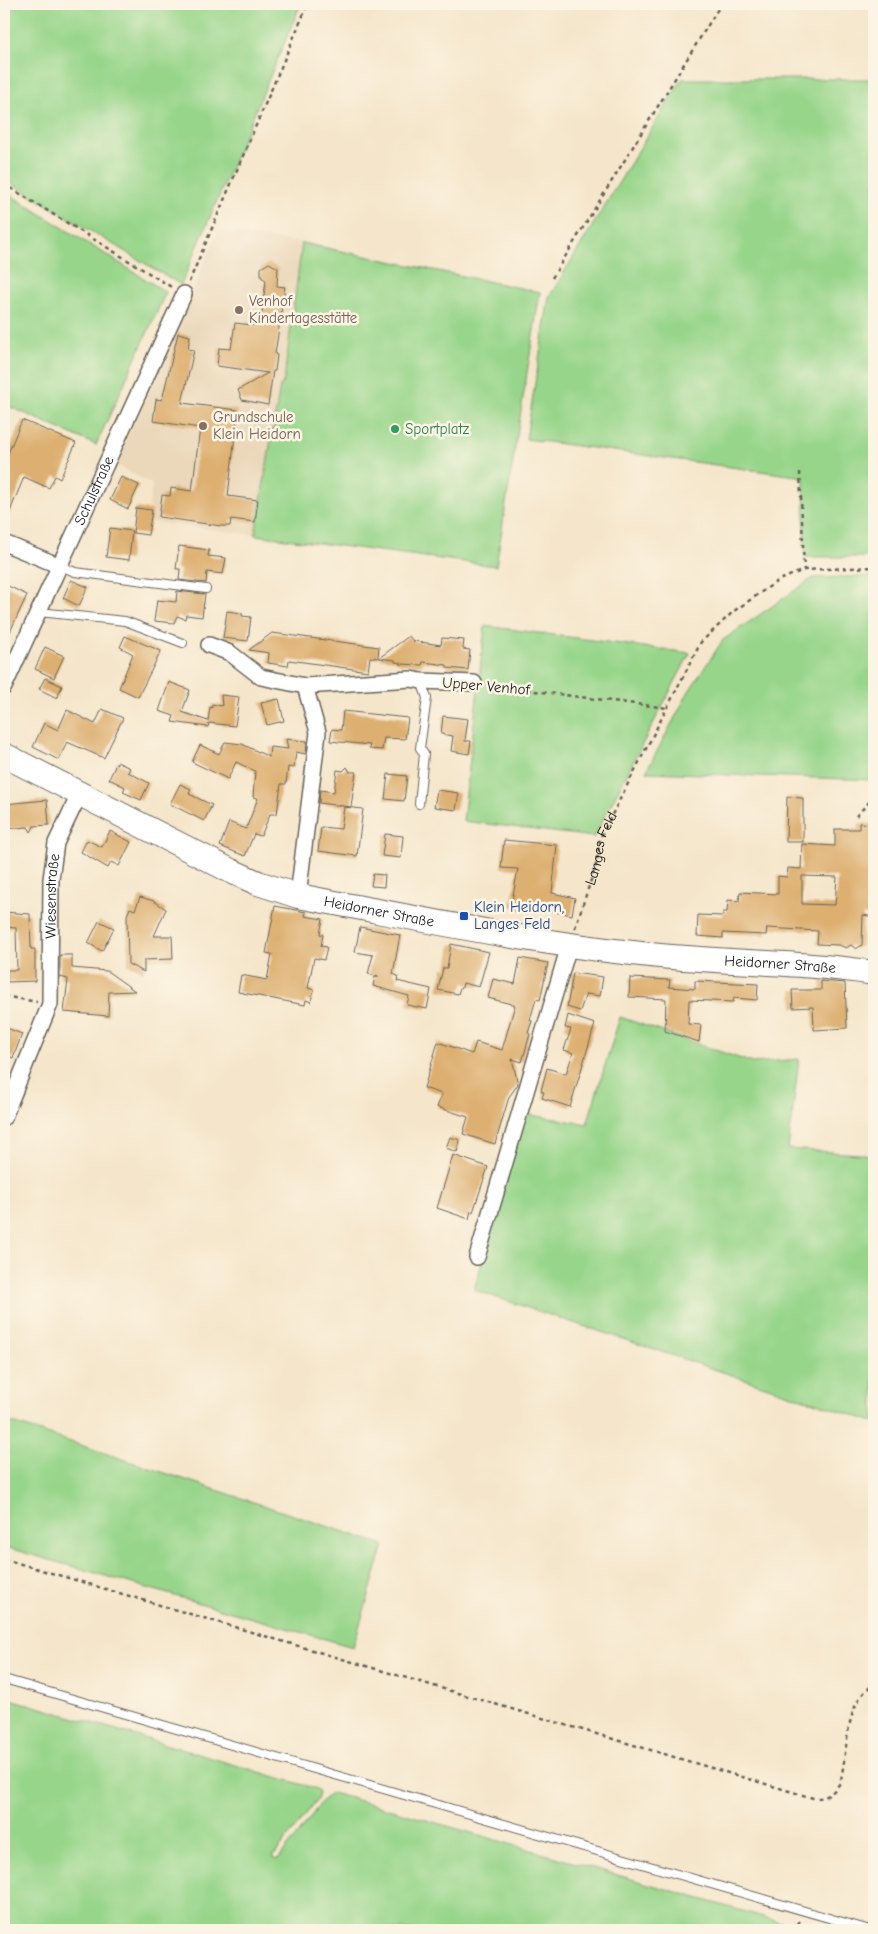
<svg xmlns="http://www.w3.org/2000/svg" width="878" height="1934" font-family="'Comic Neue',sans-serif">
  <rect width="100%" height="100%" fill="#fcf5e5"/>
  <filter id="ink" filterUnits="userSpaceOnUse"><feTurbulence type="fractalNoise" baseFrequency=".02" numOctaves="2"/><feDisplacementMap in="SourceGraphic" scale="10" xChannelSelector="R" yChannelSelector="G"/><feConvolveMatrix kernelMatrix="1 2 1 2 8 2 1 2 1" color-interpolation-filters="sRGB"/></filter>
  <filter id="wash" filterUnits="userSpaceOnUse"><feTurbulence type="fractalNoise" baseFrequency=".0096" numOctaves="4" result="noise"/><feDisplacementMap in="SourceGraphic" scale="20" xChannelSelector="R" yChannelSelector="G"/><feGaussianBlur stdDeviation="1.12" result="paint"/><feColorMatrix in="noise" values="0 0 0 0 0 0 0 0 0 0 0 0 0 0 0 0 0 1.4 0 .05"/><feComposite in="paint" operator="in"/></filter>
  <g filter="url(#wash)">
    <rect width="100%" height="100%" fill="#f5e6cb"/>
    <!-- built -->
    <polygon fill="#ebd8ba" points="218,231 302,243 284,380 280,387 255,535 147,521 152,484 114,464 156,377"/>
    <!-- green -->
    <g fill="#97d58a" stroke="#5a7853">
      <polygon points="4,4 301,4 181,285 4,179"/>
      <polygon points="682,79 874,79 874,557 805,557 804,477 526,439 549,297"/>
      <polygon points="4,191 166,292 96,445 4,404"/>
      <polygon points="302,243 540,292 496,566 255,535 280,387 284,380"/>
      <polygon points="874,576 874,780 646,772 689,691 723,640 813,578"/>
      <polygon points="485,626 690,653 594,837 463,821"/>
      <polygon points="620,1017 753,1063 799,1059 788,1149 874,1155 874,1422 474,1290 525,1114 587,1124"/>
      <polygon points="4,1420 384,1545 353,1647 8,1548 4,1544"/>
      <polygon points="4,1697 317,1789 319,1792 317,1800 273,1857 278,1860 324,1799 333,1793 791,1925 791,1927 789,1930 227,1930 229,1927 225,1923 220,1927 209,1926 200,1930 4,1930"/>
    </g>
    <g id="blocks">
      <!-- building -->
      <g fill="#ddaf6f" fill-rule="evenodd">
        <polygon points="269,263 278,268 277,286 285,287 275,354 277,355 275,371 273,371 268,405 242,400 238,390 268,373 217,366 219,348 231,349 235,323 260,326 266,280 261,277 261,268"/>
        <polygon points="178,333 190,336 188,349 194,350 182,403 238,410 228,496 258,500 255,522 231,519 230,526 221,526 159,517 162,495 170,496 171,488 192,491 200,428 153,421 156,399 162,400"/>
        <polygon points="22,420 76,443 60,479 55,476 49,488 24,477 4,526 4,463"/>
        <polygon points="121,477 139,485 128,509 110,500"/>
        <polygon points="136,508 152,510 148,535 133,533"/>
        <polygon points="110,528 132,531 129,560 106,557"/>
        <polygon points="179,546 209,550 208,556 226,558 223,574 207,572 206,583 179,580 180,569 176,569"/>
        <polygon points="71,580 88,587 79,606 63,598"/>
        <polygon points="4,584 27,595 4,645"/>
        <polygon points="177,591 205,594 202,617 186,615 185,619 177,616 174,623 154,621 157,600 176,602"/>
        <polygon points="227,611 242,613 242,616 251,617 248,641 223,638"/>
        <polygon points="272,633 379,647 378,658 370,657 368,671 289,660 288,666 268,663 269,653 249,650"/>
        <polygon points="125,636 161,651 138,697 119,688 133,654 120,647"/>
        <polygon points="409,636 413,641 441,645 442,638 464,640 463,649 470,650 468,670 447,668 447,665 423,662 422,665 400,664 401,663 395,662 395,660 379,658"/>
        <polygon points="45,647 64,656 54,678 35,669"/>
        <polygon points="45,678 62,686 57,698 39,689"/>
        <polygon points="169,682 190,690 182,712 208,721 210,707 212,708 212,704 222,706 221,695 239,697 235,726 209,723 208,727 172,722 174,716 159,711"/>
        <polygon points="279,699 284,721 267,725 261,703"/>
        <polygon points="102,709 123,718 104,758 67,742 59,760 33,747 44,723 58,730 67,710 95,724"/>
        <polygon points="343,711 408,718 405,739 384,738 382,750 369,749 370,745 330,741 332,729 341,730"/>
        <polygon points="443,716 468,719 465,741 471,741 469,754 451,751 453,736 441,734"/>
        <polygon points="286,739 307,741 306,754 296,752 294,768 288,767 286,784 281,784 277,814 270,814 261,836 254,834 245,856 220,846 229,822 246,829 258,798 253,797 255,771 236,762 228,779 192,762 200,745 219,754 225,742 242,744 269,757 270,747 288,749"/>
        <polygon points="117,762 130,768 128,772 149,783 141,800 123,792 125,787 109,779"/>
        <polygon points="347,767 350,772 356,772 351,807 319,803 320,790 334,792 337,770 343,771"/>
        <polygon points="388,774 407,776 404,801 385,799"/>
        <polygon points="180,784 191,789 189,794 212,805 204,821 170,804"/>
        <polygon points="437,790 459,793 456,810 434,807"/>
        <polygon points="787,797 803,798 803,842 786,842"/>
        <polygon points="47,800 49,825 34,826 31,832 28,827 4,829 4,804"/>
        <polygon points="344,807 363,809 357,856 318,851 321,827 341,829"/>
        <path d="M859,823L874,824V917L863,915L862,945L856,949L851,945L846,948L839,945L817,944L818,931L767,928L766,935L723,933V938L697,936L698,915L723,916V912H727L728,900L739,901L740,892L778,894V876L787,877L788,868L801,869L802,844L835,846V829H859ZM802,876L837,877L835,905L802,904Z"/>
        <polygon points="110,831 131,842 119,866 111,862 108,868 81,852 87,840 102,847"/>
        <polygon points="385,834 403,836 401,858 382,856"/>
        <polygon points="504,840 557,845 552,893 575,898 572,915 532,907 531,913 511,906 518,869 501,868"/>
        <polygon points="373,874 385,875 384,887 371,886"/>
        <polygon points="140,897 154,901 166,909 154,936 172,936 173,959 144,960 144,972 128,964 127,915 130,908 135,910"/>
        <polygon points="275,906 306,912 305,916 323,919 320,934 323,935 321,946 327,947 324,960 314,958 308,988 314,990 311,1002 306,1000 305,1005 238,992 241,975 267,980 272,954 266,953"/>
        <polygon points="4,912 30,914 31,949 35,949 35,981 7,982 7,970 17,970 16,928 4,927"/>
        <polygon points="99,921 114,928 102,951 88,943"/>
        <polygon points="360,927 400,935 393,974 398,976 397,981 431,989 427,1009 407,1005 409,996 373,986 375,977 379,977 368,974 373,955 355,952"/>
        <polygon points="451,944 489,952 479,987 463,983 462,988 460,988 458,994 438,990 443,968 447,968"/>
        <polygon points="60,955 72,955 72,968 107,971 135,991 109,992 108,1016 64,1012 68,979 60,977"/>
        <polygon points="520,958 548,963 540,1000 536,999 530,1020 532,1021 528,1033 530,1034 522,1062 512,1059 518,1084 509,1097 495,1144 463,1134 468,1117 437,1107 442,1094 424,1088 438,1042 472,1054 476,1042 502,1050 515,1005 488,998 493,979 515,984"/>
        <polygon points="573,973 603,977 600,996 586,994 580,1011 567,1007"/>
        <polygon points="630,978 670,980 669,987 695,989 695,981 758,984 757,1000 734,998 733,1002 689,1000 688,1024 701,1025 699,1042 665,1031 666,999 629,997"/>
        <polygon points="821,981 845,983 847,1028 814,1030 813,1007 793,1008 792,990 821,990"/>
        <polygon points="568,1015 595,1024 570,1107 542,1098 544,1092 541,1091 547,1068 566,1074 573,1053 564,1050 571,1029 565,1028"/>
        <polygon points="4,1027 22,1034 13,1058 4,1054"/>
        <polygon points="450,1137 460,1140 457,1152 446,1148"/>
        <polygon points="453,1155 488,1167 473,1212 471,1211 469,1219 437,1208"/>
      </g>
    </g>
  </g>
  <g filter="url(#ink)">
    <use href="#blocks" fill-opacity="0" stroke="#686359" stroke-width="1"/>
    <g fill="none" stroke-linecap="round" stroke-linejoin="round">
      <!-- lane casing -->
      <g stroke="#686359" stroke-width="10">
        <g id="lane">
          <polyline points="60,566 75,572 206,589"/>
          <polyline points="39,612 125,621 183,643"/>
          <polyline points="419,804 424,754 420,748 427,698 421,681"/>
          <polyline points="4,1679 870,1930"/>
        </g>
      </g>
      <!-- street casing -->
      <g stroke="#686359" stroke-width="18">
        <g id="street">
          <polyline points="4,543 60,566"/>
          <polyline points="209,645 230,653 261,677 305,686 411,679 421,681 474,683"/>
          <path id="s2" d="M4,687L184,294"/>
          <polyline points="298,896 318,732 305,686"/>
          <path id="s3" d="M4,1117L50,1004L51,879L56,843L79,795"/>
          <polyline points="477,1257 569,946"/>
        </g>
      </g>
      <!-- primary casing -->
      <g stroke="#686359" stroke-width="26">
        <g id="primary">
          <path id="s4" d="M4,755L231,871L258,883L298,896C412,917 526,942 641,954C719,963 797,961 874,973"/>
        </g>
      </g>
      <!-- path -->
      <g stroke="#686359" stroke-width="2.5" stroke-dasharray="4 4" stroke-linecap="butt">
        <polyline points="4,184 173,288"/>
        <polyline points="552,278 721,4"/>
        <polyline points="189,282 308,4"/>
        <polyline points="800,472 804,570"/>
        <polyline points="487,685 667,708"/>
        <polyline points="856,816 874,797"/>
        <path id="s1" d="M575,928L597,862L600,838L701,642L734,611L779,580L804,570L874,567"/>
        <polyline points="4,996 37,1002"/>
        <path d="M4,1559L813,1798C827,1799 833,1793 840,1783C848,1753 844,1700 874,1685"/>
        <polyline points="793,1930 800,1921"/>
      </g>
      <!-- lane -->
      <use href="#lane" stroke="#fff" stroke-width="8"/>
      <!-- street -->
      <use href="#street" stroke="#fff" stroke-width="15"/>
      <!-- primary -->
      <use href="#primary" stroke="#fff" stroke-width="24"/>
    </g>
  </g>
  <!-- markers -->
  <g fill="#8d6e63" stroke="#fcf5e5" stroke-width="2">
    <circle cx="239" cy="310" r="5"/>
    <circle cx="203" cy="426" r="5"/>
  </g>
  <circle fill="#2e9e5b" stroke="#fcf5e5" stroke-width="2" cx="395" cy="429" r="5"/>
  <rect fill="#1a4fb4" stroke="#fcf5e5" stroke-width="2" x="459" y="911" width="10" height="10" rx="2.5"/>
  <g text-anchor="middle" stroke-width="5" stroke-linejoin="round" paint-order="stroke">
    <!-- education labels -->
    <g font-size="15" fill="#785e54" stroke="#fcf5e5" text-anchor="start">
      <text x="249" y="306">Venhof<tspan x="249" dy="17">Kindertagesstätte</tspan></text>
      <text x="213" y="422">Grundschule<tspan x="213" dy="17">Klein Heidorn</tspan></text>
    </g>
    <!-- leisure labels -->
    <g font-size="15" fill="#27864d" stroke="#fcf5e5" text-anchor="start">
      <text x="405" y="434">Sportplatz</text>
    </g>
    <!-- street labels -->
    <g font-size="15" fill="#1c1c1c" stroke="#fcf5e5">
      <text dy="5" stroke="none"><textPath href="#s2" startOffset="216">Schulstraße</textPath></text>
      <text transform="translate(486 686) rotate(5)" y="5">Upper Venhof</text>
      <text dy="5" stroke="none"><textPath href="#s1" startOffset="84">Langes Feld</textPath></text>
      <text dy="5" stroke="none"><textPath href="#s3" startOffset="230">Wiesenstraße</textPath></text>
      <text dy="5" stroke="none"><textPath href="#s4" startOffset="409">Heidorner Straße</textPath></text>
      <text dy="5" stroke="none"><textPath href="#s4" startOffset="814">Heidorner Straße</textPath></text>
    </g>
    <!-- transit labels -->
    <g font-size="15" fill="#164399" stroke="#fcf5e5" text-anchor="start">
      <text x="474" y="912">Klein Heidorn,<tspan x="474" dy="17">Langes Feld</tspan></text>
    </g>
  </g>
  <!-- margin -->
  <rect width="878" height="1934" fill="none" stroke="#fcf5e5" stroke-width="20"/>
</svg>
